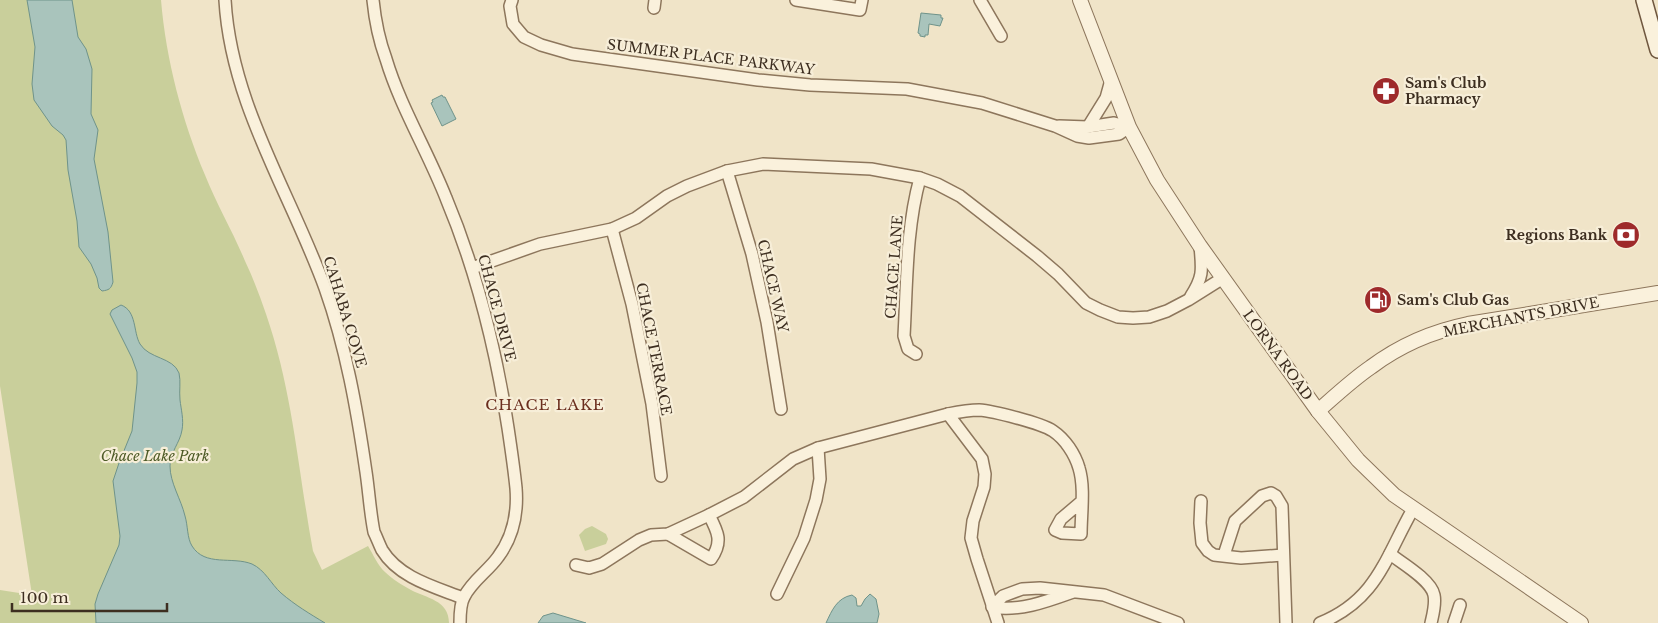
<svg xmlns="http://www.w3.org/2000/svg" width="1658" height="623" font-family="'Libre Baskerville',serif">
  <rect width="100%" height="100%" fill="#f0e4c8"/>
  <!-- green -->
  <g fill="#c9cf9b">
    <path d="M0,0H161C166,60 182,120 205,175C217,205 233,232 245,261C253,278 260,296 266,314C293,392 298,470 313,551L322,570L368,546C373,554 378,566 385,572C392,579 402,585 411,590C426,598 449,600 449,623H0V590L32,595L0,386Z"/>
    <polygon points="592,526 606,534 608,539 606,544 585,551 579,535 585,529"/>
  </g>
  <!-- water -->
  <g fill="#a9c4bc" stroke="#6f938a">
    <path d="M27,0H72L78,37L86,49L92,69L91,114L98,130L94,159L108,232L113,282C111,289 109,290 102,291L99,288L97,278L91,264L79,247L77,221L68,170L66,140L63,135L52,126L34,100L32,84L35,47Z"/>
    <polygon points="921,13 941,15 941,18 943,18 940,26 929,24 928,35 925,35 925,37 920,36 920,34 918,33"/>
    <polygon points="442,95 443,97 445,97 456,119 442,126 431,103 433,102 432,100"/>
    <path d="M121,305C137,311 133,332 140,344C149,359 173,357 179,373C181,381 179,391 180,400C181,409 184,420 182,430C180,443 170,452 170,466C170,483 181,499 185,516C188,526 187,538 192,546C205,567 232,556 252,564C265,570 271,584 281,593C295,605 310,614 325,623H96L95,604L98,594L119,545L120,536L113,481L119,463L132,431L137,383V372L132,358L110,314L112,310Z"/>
    <path d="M870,594L876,599L879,614L877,623H826C832,610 837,598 852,595L856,598L857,606H861L865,599Z"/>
    <polygon points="553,613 586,623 538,623 543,616"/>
  </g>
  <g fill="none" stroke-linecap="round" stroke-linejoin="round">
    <!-- minor casing -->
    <g stroke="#8d765c" stroke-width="14">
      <g id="minor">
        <path d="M225,0C231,104 290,192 325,288C346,347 357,410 366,472C369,492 370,512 374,532C377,538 379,544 382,550C399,578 435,587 463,598"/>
        <path d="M373,0C375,20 379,40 386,59C400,106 428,152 446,198C477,272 496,350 508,428C511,448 514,468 516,488C518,513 513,537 498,557C488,571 472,581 464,597C460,604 460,615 460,623"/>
        <polyline points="512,0 510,6 513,24 524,37 541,45 572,54 758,80 810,85 907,89 982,103 1055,126 1077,136 1089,138 1119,134 1129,127"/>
        <polyline points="796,0 860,10 862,0"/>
        <polyline points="980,0 1001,36"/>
        <polyline points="654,8 655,0"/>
        <polyline points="1059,126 1088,127 1114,123 1129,127"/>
        <polyline points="1088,127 1106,98 1111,80"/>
        <polyline points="727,171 752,254 767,322 781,409"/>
        <polyline points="612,229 632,304 652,404 661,476"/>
        <polyline points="472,268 540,244 612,229 636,218 667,196 687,186 727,171 763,164 871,169 920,178 937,184 960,196 1037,256 1058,274 1086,303 1100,310 1118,317 1133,318 1149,317 1167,311 1188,300 1223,278"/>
        <path d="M1191,296C1204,276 1202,269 1200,246"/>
        <path d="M916,354L908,349L904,336C907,283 906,229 920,178"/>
        <polyline points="948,414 982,459 985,474 984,487 973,521 971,538 977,559 998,623"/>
        <polyline points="1201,501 1200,523 1202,543 1208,551 1214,555 1241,558 1283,555"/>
        <path d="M668,534L711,559C723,542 718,532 709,515"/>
        <path d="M1390,554C1402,563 1431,580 1434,595C1436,604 1433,614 1431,623"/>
        <polyline points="1224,555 1235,521 1262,496 1271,493 1276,496 1282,506 1286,623"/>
        <path d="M576,565L589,568L602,564L639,540L651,535L668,534L709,515L744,497L793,459L818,448L948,414C958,412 968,410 979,410C993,411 1041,423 1053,431C1065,439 1075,454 1079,468C1085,487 1081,514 1081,534L1062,533L1055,530L1061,519L1081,502"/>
        <path d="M1073,592C1048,601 1019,612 992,607L1003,596L1022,589L1040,588L1104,595L1178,623"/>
        <polyline points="777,594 804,538 816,500 820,479 818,448"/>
        <path d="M1320,623C1377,600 1385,558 1413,509"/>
        <polyline points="1454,623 1460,605"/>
      </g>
    </g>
    <!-- tertiary casing -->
    <g stroke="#8d765c" stroke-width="16">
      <g id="tertiary">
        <polyline points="1080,0 1129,127 1157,180 1200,246 1318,411 1358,460 1394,495 1581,623"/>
        <path d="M1318,411C1335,396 1352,380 1371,367C1399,346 1434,331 1468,324L1658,293"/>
      </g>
    </g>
    <!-- secondary casing -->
    <g stroke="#6f573f" stroke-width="18">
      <polyline id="secondary" points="1644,0 1658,50"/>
    </g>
    <!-- minor -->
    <use href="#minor" stroke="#faf1dc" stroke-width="11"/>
    <!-- tertiary -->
    <use href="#tertiary" stroke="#faf1dc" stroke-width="14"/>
    <!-- secondary -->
    <use href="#secondary" stroke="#faf1dc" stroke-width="15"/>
  </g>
  <!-- icons -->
  <defs>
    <g id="pharmacy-disc" transform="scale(1.4375)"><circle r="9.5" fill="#9e2a2b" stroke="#f7eed8"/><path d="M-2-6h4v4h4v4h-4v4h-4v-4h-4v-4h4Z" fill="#fff"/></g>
    <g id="bank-disc" transform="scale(1.4375)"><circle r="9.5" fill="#9e2a2b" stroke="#f7eed8"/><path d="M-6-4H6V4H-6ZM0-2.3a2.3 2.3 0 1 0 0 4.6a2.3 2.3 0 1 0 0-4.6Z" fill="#fff"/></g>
    <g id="fuel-disc" transform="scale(1.4375)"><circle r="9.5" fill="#9e2a2b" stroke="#f7eed8"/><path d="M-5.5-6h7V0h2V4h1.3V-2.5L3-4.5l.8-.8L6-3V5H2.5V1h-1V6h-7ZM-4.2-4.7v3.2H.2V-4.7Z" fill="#fff"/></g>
  </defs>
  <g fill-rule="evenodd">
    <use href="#pharmacy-disc" x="1386" y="91"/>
    <use href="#bank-disc" x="1626" y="235"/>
    <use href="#fuel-disc" x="1378" y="300"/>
  </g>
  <g text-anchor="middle" stroke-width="4.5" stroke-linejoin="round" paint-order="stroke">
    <!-- street labels -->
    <g font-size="14" fill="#3d2e20" stroke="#f7eed8">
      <text transform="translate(711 57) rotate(7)" y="5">SUMMER PLACE PARKWAY</text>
      <text transform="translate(894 267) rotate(-86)" y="5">CHACE LANE</text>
      <text transform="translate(773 286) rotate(77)" y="5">CHACE WAY</text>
      <text transform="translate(497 308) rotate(75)" y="5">CHACE DRIVE</text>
      <text transform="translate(345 312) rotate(73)" y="5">CAHABA COVE</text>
      <text transform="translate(1521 317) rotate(-11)" y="5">MERCHANTS DRIVE</text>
      <text transform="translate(654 349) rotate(79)" y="5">CHACE TERRACE</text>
      <text transform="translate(1278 355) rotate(54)" y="5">LORNA ROAD</text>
    </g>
    <!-- poi labels -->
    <g font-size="14" font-weight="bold" fill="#3d2e20" stroke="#f7eed8" text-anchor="start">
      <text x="1405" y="88">Sam's Club<tspan x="1405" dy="16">Pharmacy</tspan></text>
      <text x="1607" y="240" text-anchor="end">Regions Bank</text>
      <text x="1397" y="305">Sam's Club Gas</text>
    </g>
    <!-- park labels -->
    <g font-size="14" font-style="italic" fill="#4d5a26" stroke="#f7eed8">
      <text x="155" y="461">Chace Lake Park</text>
    </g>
    <!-- neighbourhood labels -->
    <g font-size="15" letter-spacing="1" fill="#6b2e1e" stroke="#f7eed8">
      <text x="545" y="410">CHACE LAKE</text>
    </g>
  </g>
  <!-- scale -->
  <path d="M12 603v8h155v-8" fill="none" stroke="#3d2e20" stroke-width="2.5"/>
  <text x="20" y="603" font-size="15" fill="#3d2e20" stroke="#f7eed8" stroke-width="4" paint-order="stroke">100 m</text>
</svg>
